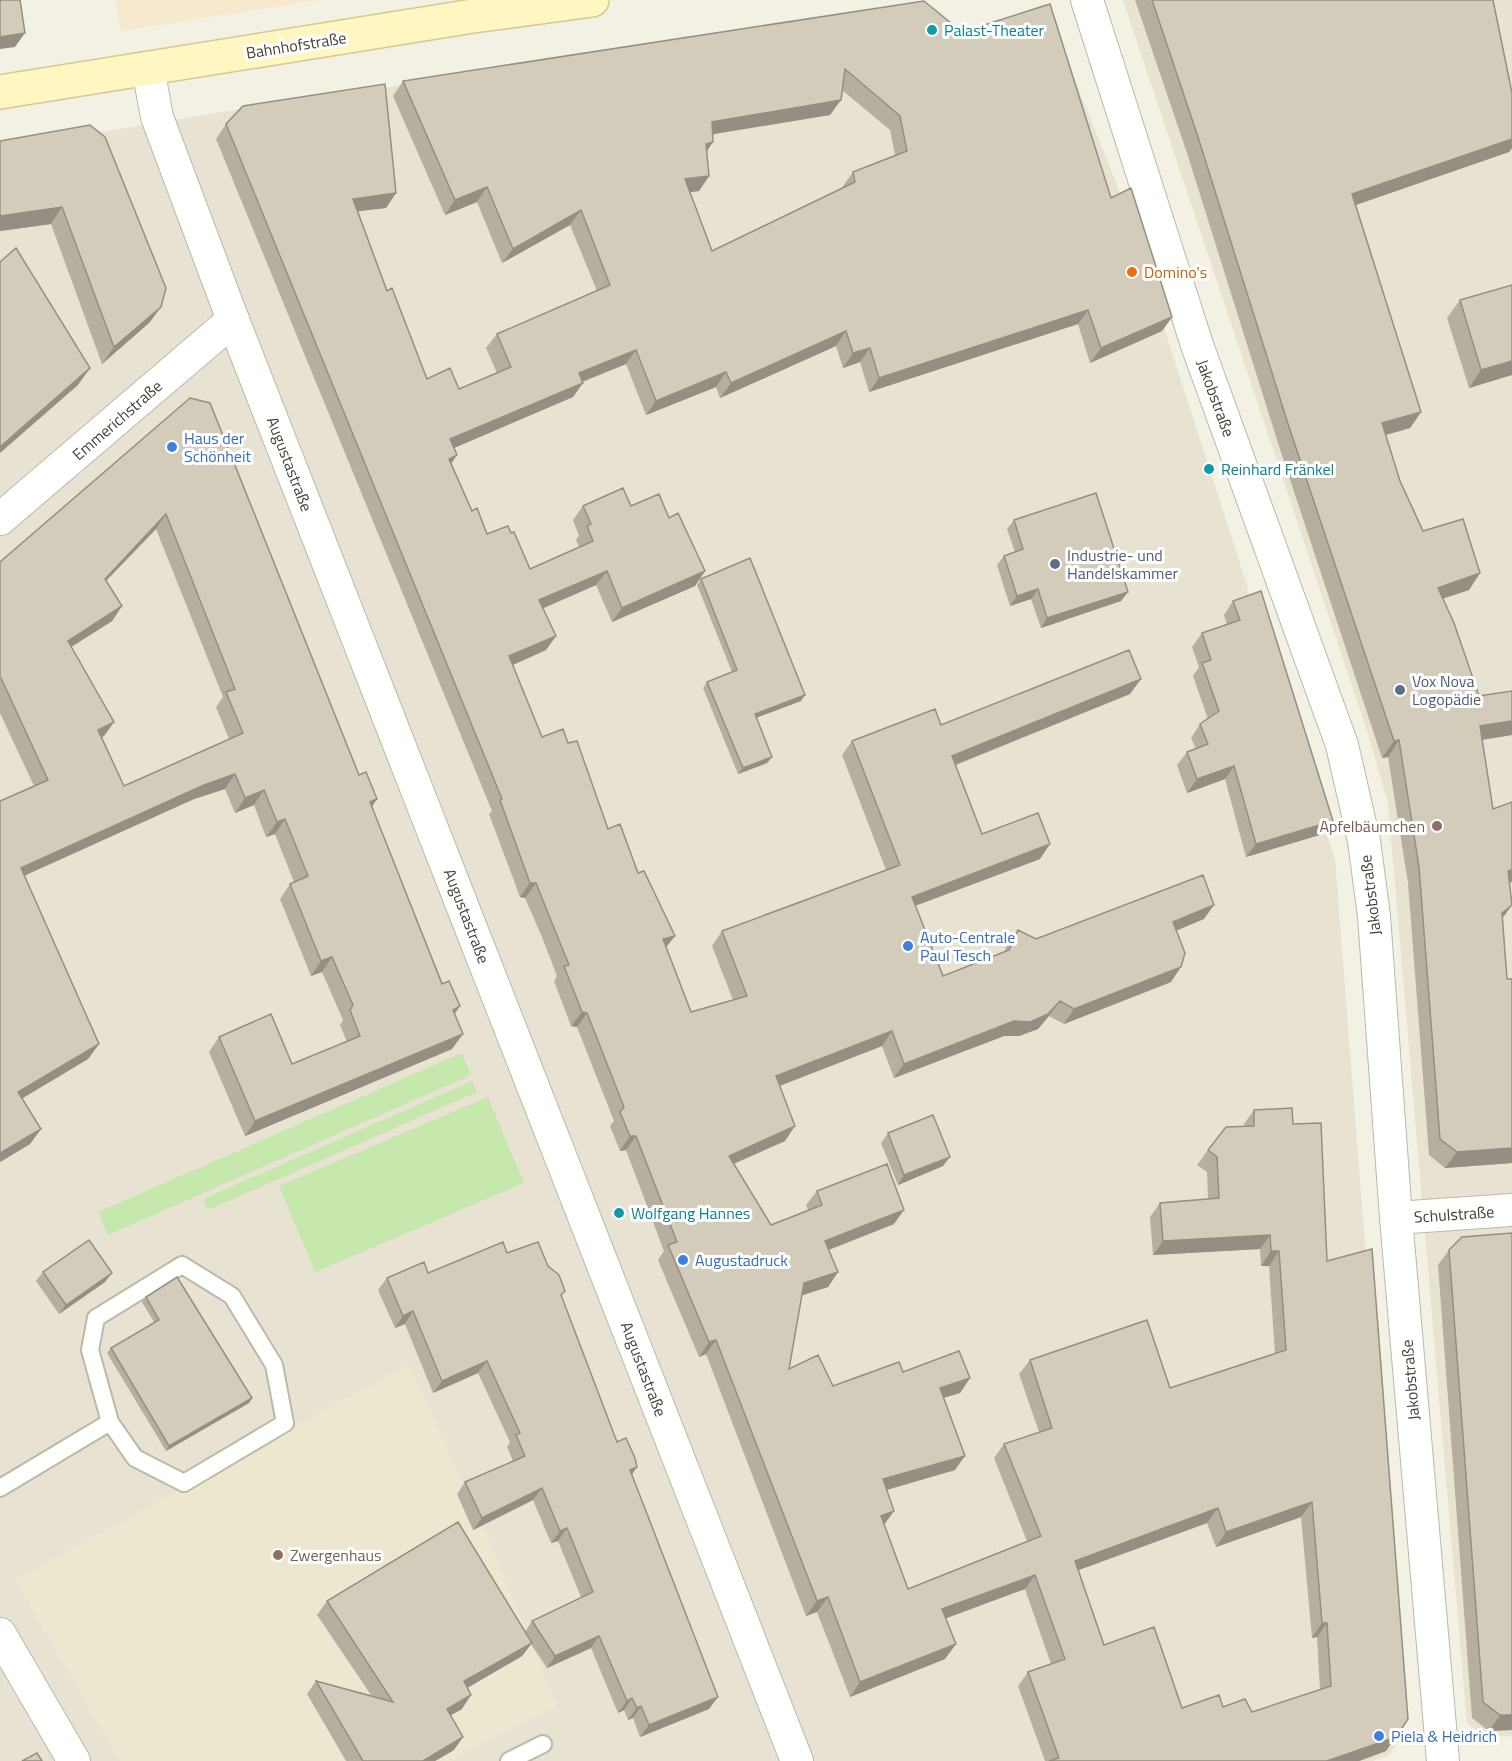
<svg xmlns="http://www.w3.org/2000/svg" width="1512" height="1761" font-family="'Titillium Web',sans-serif">
  <rect width="100%" height="100%" fill="#f3f0e4"/>
  <!-- residential -->
  <g fill="#e7e2d2">
    <polygon points="1123,0 1512,0 1512,1736 1485,1737 1467,1723 1388,803 1368,734"/>
    <polygon points="918,8 953,35 1046,8 1122,197 1335,859 1403,1736 1388,1756 1372,1761 0,1761 0,149 216,113"/>
  </g>
  <!-- commercial -->
  <polygon fill="#f6e9ce" points="115,0 318,0 121,31"/>
  <!-- education -->
  <polygon fill="#ece7ce" points="409,1364 466,1490 457,1495 473,1530 483,1525 557,1707 450,1761 120,1761 15,1580"/>
  <!-- green -->
  <g fill="#c7e8ac">
    <polygon points="462,1053 471,1075 108,1235 98,1212"/>
    <polygon points="472,1081 477,1092 208,1210 203,1199"/>
    <polygon points="488,1097 524,1183 315,1272 279,1186"/>
  </g>
  <g fill="none" stroke-linecap="round" stroke-linejoin="round">
    <!-- service casing -->
    <g stroke="#beb8a7" stroke-width="20">
      <g id="service">
        <polygon points="182,1265 232,1296 274,1365 285,1423 184,1483 135,1458 110,1422 90,1350 96,1318"/>
        <polyline points="0,1488 110,1422"/>
        <polyline points="509,1761 543,1744"/>
      </g>
    </g>
    <!-- minor casing -->
    <g stroke="#beb8a7" stroke-width="34">
      <g id="minor">
        <polyline points="1087,0 1197,345 1342,745 1364,841 1374,916 1396,1218 1443,1761"/>
        <polyline points="148,68 157,117 233,320 797,1761"/>
        <polyline points="0,519 233,320"/>
        <polyline points="1396,1218 1512,1210"/>
        <polyline points="0,1634 74,1761"/>
      </g>
    </g>
    <!-- secondary casing -->
    <g stroke="#d4c993" stroke-width="36">
      <polyline id="secondary" points="0,92 473,16 592,0"/>
    </g>
    <!-- service -->
    <use href="#service" stroke="#fff" stroke-width="16"/>
    <!-- minor -->
    <use href="#minor" stroke="#fff" stroke-width="32"/>
    <!-- secondary -->
    <use href="#secondary" stroke="#fff6c2" stroke-width="33"/>
  </g>
  <!-- wall -->
  <g fill="#b6afa0" fill-rule="evenodd">
    <polygon points="1135,0 1493,0 1512,93 1512,148 1509,152 1356,205 1421,412 1410,428 1386,435 1400,481 1423,531 1480,573 1469,590 1442,599 1479,696 1512,691 1512,735 1482,740 1493,809 1509,883 1512,905 1502,919 1512,1163 1445,1168 1429,1155 1408,883 1388,757 1382,758 1278,443 1187,153"/>
    <path d="M924,1L1111,198L1172,317L1162,331L1090,363L1078,324L869,392L860,362L843,368L836,346L720,398L716,387L646,415L626,364L583,382L573,397L454,448L451,464L472,511L487,534L530,569L579,547L576,540L579,536L573,520L583,506H631L669,518L705,571L695,586L612,622L596,585L543,608L556,636L546,650L513,665L542,737L568,743L608,829L638,873L691,1012L733,1000L712,946L722,931L886,870L842,755L852,741L1130,694L956,765L982,834L1040,859L915,906L943,976L1004,952L1007,945L1018,930L1036,939L1204,919L1176,931L1171,982L1064,1024L1049,1016L1038,1029L1019,1036H1004L894,1078L882,1046L780,1086L785,1141L734,1164L771,1225L808,1210L806,1205L817,1191L894,1224L829,1250L838,1272L828,1287L802,1295L789,1369L833,1386L903,1372L970,1378L960,1393L943,1398L955,1470L887,1490L884,1525L908,1589L1027,1541L994,1458L1004,1444L1039,1432L1019,1374L1030,1360L1170,1388L1275,1354L1269,1266H1261L1260,1249L1153,1255L1150,1217L1160,1203L1208,1199L1207,1172L1197,1165L1208,1150L1244,1127V1124L1254,1110L1293,1124L1327,1261L1386,1751L1359,1761H1045L1018,1686L1028,1672L1051,1664L1025,1589L945,1618L956,1644L945,1659L850,1697L817,1612L806,1616L706,1354L699,1357L658,1260L664,1251L626,1150L620,1151L610,1126L614,1121L577,1027L571,1026L554,981L557,976L542,937L525,898L520,897L489,814L492,811L216,139L226,124L396,193L386,208L358,211L387,291L427,379L459,389L497,373L486,348L497,334L597,291L570,225L502,263L477,202L445,215L393,96L403,81ZM842,90L890,130L895,155L853,172L843,186V188L712,251L690,192L699,191L709,176L707,152L713,134L830,115ZM1301,1517L1312,1638L1317,1637L1320,1690L1252,1712L1223,1707L1182,1708L1104,1645L1079,1570L1207,1523L1216,1547Z"/>
    <polygon points="0,141 161,307 149,323 102,364 51,224 0,231"/>
    <polygon points="1512,285 1512,375 1469,388 1447,318 1460,300"/>
    <path d="M190,398L372,807L455,1014L452,1049L245,1136L209,1052L219,1037L292,1064L347,1042L340,1025L343,1020L322,972L311,976L280,899L290,884L294,882L275,834L266,837L254,805L235,813L225,789L194,799L24,876L99,1044L88,1059L22,1098L41,1129L30,1144L0,1162V801L34,786L0,713V562ZM156,529L223,697L216,707L229,739L124,786L102,737L104,736L114,722L71,647L112,621L122,606L106,581Z"/>
    <polygon points="1014,520 1128,592 1121,601 1041,628 1031,599 1010,606 997,565 1004,556 1015,552 1007,529"/>
    <polygon points="701,579 801,701 756,718 772,757 767,763 738,774 703,688 707,682 732,672 697,585"/>
    <polygon points="1233,601 1333,821 1323,834 1246,857 1225,779 1187,793 1177,765 1187,752 1196,749 1191,738 1200,724 1208,719 1193,676 1199,667 1192,647 1202,633 1227,625 1224,615"/>
    <polygon points="888,1133 943,1166 898,1185 881,1143"/>
    <polygon points="1512,1233 1512,1730 1489,1731 1472,1718 1438,1265 1449,1250"/>
    <polygon points="507,1253 561,1297 617,1442 632,1475 709,1709 640,1737 633,1718 628,1720 624,1710 618,1713 591,1648 547,1668 531,1644 522,1656 467,1688 462,1709 450,1715 454,1750 435,1761 346,1761 307,1694 316,1681 371,1695 317,1615 327,1601 525,1632 532,1621 581,1597 558,1541 551,1543 533,1500 473,1530 457,1494 465,1482 513,1461 507,1447 510,1442 478,1373 433,1393 405,1324 395,1328 378,1290 387,1278 428,1273"/>
    <polygon points="43,1272 105,1282 59,1314 36,1281"/>
    <polygon points="146,1297 252,1398 249,1403 166,1451 107,1353 111,1348 154,1322 142,1302"/>
  </g>
  <!-- shaded-wall -->
  <g fill="#948f82">
    <polygon points="25,33 15,47 0,49 0,37"/>
    <polygon points="841,100 830,115 702,136 712,122"/>
    <polygon points="1512,139 1512,148 1509,152 1341,210 1352,194"/>
    <polygon points="713,142 703,157 706,144"/>
    <polygon points="709,176 699,191 675,194 685,179"/>
    <polygon points="487,187 477,202 445,215 455,200"/>
    <polygon points="396,193 386,208 343,213 353,199"/>
    <polygon points="62,207 51,224 0,231 0,216"/>
    <polygon points="581,210 570,225 502,263 513,249"/>
    <polygon points="161,307 149,323 102,364 114,347"/>
    <polygon points="1088,310 1078,324 869,392 879,378"/>
    <polygon points="1172,317 1162,331 1090,363 1101,348"/>
    <polygon points="846,331 836,346 720,398 731,383"/>
    <polygon points="870,348 860,362 843,368 853,353"/>
    <polygon points="636,350 626,364 568,387 579,373"/>
    <polygon points="1512,361 1512,375 1469,388 1481,370"/>
    <polygon points="90,368 78,385 0,453 0,447"/>
    <polygon points="726,372 716,387 646,415 656,401"/>
    <polygon points="583,383 573,397 440,454 450,439"/>
    <polygon points="1421,412 1410,428 1371,439 1382,423"/>
    <polygon points="457,455 447,470 449,459"/>
    <polygon points="166,514 156,529 94,593 105,579"/>
    <polygon points="607,571 596,585 528,615 539,600"/>
    <polygon points="705,571 695,586 612,622 622,608"/>
    <polygon points="1480,573 1469,590 1426,604 1438,588"/>
    <polygon points="1038,589 1031,599 1010,606 1017,596"/>
    <polygon points="1128,592 1121,601 1041,628 1047,618"/>
    <polygon points="122,606 112,621 57,656 68,641"/>
    <polygon points="556,636 546,650 499,671 509,656"/>
    <polygon points="1141,679 1130,694 942,770 952,756"/>
    <polygon points="805,695 801,701 750,720 755,714"/>
    <polygon points="1512,721 1512,735 1468,742 1480,726"/>
    <polygon points="114,722 104,736 88,744 98,730"/>
    <polygon points="1399,740 1388,757 1382,758 1394,741"/>
    <polygon points="772,757 767,763 738,774 743,768"/>
    <polygon points="1234,766 1225,779 1187,793 1197,779"/>
    <polygon points="235,774 225,789 194,799 10,882 21,868 204,785"/>
    <polygon points="264,790 254,805 235,813 245,798"/>
    <polygon points="377,799 367,814 370,802"/>
    <polygon points="285,819 275,834 266,837 277,822"/>
    <polygon points="1333,821 1323,834 1246,857 1256,844"/>
    <polygon points="1050,844 1040,859 901,911 912,897"/>
    <polygon points="1512,870 1512,882 1497,887 1508,871"/>
    <polygon points="530,883 536,883 525,898 520,897"/>
    <polygon points="1214,905 1204,919 1162,936 1173,922"/>
    <polygon points="1512,905 1500,921 1502,913"/>
    <polygon points="675,936 664,950 663,939"/>
    <polygon points="332,957 322,972 311,976 321,961"/>
    <polygon points="1181,967 1171,982 1064,1024 1074,1009"/>
    <polygon points="1060,1001 1049,1016 1038,1029 1019,1036 1004,1036 894,1078 904,1064"/>
    <polygon points="460,1006 450,1021 453,1010"/>
    <polygon points="582,1012 587,1013 577,1027 571,1026"/>
    <polygon points="892,1031 882,1046 766,1091 776,1076"/>
    <polygon points="463,1034 452,1049 245,1136 255,1121"/>
    <polygon points="99,1044 88,1059 8,1107 18,1092"/>
    <polygon points="795,1126 785,1141 719,1170 729,1156"/>
    <polygon points="41,1129 30,1144 0,1162 0,1153"/>
    <polygon points="630,1136 636,1136 626,1150 620,1151"/>
    <polygon points="1512,1148 1512,1163 1445,1168 1457,1152"/>
    <polygon points="950,1157 943,1166 898,1185 904,1175"/>
    <polygon points="904,1210 894,1224 815,1255 825,1241"/>
    <polygon points="1270,1235 1260,1249 1153,1255 1163,1241"/>
    <polygon points="1271,1251 1279,1251 1269,1266 1261,1266"/>
    <polygon points="838,1272 828,1287 794,1298 804,1283"/>
    <polygon points="112,1273 105,1282 59,1314 66,1305"/>
    <polygon points="413,1311 405,1324 395,1328 403,1316"/>
    <polygon points="716,1340 706,1354 699,1357 709,1342"/>
    <polygon points="487,1361 478,1373 433,1393 442,1381"/>
    <polygon points="970,1378 960,1393 929,1402 940,1388"/>
    <polygon points="252,1398 249,1403 166,1451 169,1446"/>
    <polygon points="965,1456 955,1470 872,1494 883,1479"/>
    <polygon points="637,1467 629,1479 630,1470"/>
    <polygon points="542,1488 533,1500 473,1530 482,1518"/>
    <polygon points="1312,1502 1301,1517 1216,1547 1226,1532"/>
    <polygon points="1218,1508 1207,1523 1065,1575 1075,1561"/>
    <polygon points="894,1511 884,1525 881,1516"/>
    <polygon points="567,1528 558,1541 551,1543 560,1531"/>
    <polygon points="1035,1575 1025,1589 931,1624 942,1609"/>
    <polygon points="828,1597 817,1612 806,1616 817,1601"/>
    <polygon points="1322,1623 1327,1623 1317,1637 1312,1638"/>
    <polygon points="599,1636 591,1648 547,1668 555,1656"/>
    <polygon points="532,1643 522,1656 455,1695 464,1681"/>
    <polygon points="956,1644 945,1659 850,1697 860,1682"/>
    <polygon points="471,1695 462,1709 437,1723 447,1709"/>
    <polygon points="718,1697 709,1709 640,1737 649,1725"/>
    <polygon points="632,1698 624,1710 618,1713 627,1701"/>
    <polygon points="641,1706 633,1718 628,1720 637,1708"/>
    <polygon points="1500,1715 1512,1715 1512,1730 1489,1731"/>
    <polygon points="463,1737 454,1750 435,1761 422,1761"/>
    <polygon points="1396,1737 1386,1751 1359,1761 1327,1761"/>
  </g>
  <!-- building -->
  <g fill="#d4ccba" stroke="#948f82" stroke-width="1.5" fill-rule="evenodd">
    <polygon points="0,0 20,0 25,33 0,37"/>
    <polygon points="1152,0 1493,0 1512,93 1512,139 1352,194 1421,412 1382,423 1400,481 1423,531 1463,519 1480,573 1438,588 1454,623 1479,696 1512,691 1512,721 1480,726 1493,809 1512,802 1512,870 1508,871 1512,905 1502,913 1507,979 1512,979 1512,1148 1457,1152 1440,1139 1419,867 1399,740 1394,741 1289,427 1198,137"/>
    <path d="M924,1L962,32L1050,4L1111,198L1131,188L1172,317L1101,348L1088,310L879,378L870,348L853,353L846,331L731,383L726,372L656,401L636,350L579,373L583,383L450,439L457,455L449,459L472,511L477,508L487,534L508,526L511,533L514,532L530,569L593,541L587,526L591,524L583,506L623,488L631,506L659,494L669,518L678,513L705,571L622,608L607,571L539,600L556,636L509,656L542,737L563,729L568,743L577,741L608,829L620,824L638,873L644,871L675,936L663,939L691,1012L747,996L722,931L900,865L852,741L935,709L941,725L1129,650L1141,679L952,756L982,834L1038,813L1050,844L912,897L943,976L1009,950L1018,930L1036,939L1203,875L1214,905L1173,922L1185,953L1181,967L1074,1009L1060,1001L1048,1014L1030,1022L1014,1021L904,1064L892,1031L776,1076L795,1126L729,1156L771,1225L822,1205L817,1191L887,1164L904,1210L825,1241L838,1272L804,1283L789,1369L818,1355L833,1386L899,1362L903,1372L959,1351L970,1378L940,1388L965,1456L883,1479L894,1511L881,1516L908,1589L1041,1536L1004,1444L1052,1428L1030,1360L1147,1320L1170,1388L1286,1350L1279,1251H1271L1270,1235L1163,1241L1160,1203L1219,1198L1217,1157L1208,1150L1226,1127L1254,1126V1110L1292,1108L1293,1124L1321,1123L1327,1261L1372,1249L1408,1719L1396,1737L1327,1761H1049L1059,1758L1028,1672L1065,1659L1035,1575L942,1609L956,1644L860,1682L828,1597L817,1601L716,1340L709,1342L668,1245L677,1242L636,1136H630L620,1112L624,1107L587,1013L582,1012L564,966L569,965L552,923L536,883H530L500,800L502,799L226,124L243,106L385,84L396,193L353,199L387,291L392,288L427,379L450,368L459,389L511,367L497,334L610,285L581,210L513,249L487,187L455,200L403,81ZM845,69L900,116L907,151L853,172L855,182L712,251L685,179L709,176L706,144L713,142L712,122L841,100ZM1312,1502L1322,1623H1327L1331,1686L1252,1712L1245,1699L1223,1707L1219,1695L1182,1708L1154,1627L1104,1645L1075,1561L1218,1508L1226,1532Z"/>
    <polygon points="90,125 105,137 166,288 161,307 114,347 62,207 0,216 0,141"/>
    <polygon points="16,248 90,368 0,447 0,262"/>
    <polygon points="1512,285 1512,361 1481,370 1460,300"/>
    <path d="M190,398L210,403L359,775L366,772L377,799L370,802L442,984L449,981L460,1006L453,1010L463,1034L255,1121L219,1037L271,1014L292,1064L360,1036L350,1010L353,1005L332,957L321,961L290,884L308,876L285,819L277,822L264,790L245,798L235,774L204,785L21,868L99,1044L18,1092L41,1129L0,1153V801L48,780L1,678H0V562ZM166,514L235,689L226,692L243,733L124,786L98,730L114,722L68,641L122,606L105,579Z"/>
    <polygon points="1096,493 1128,592 1047,618 1038,589 1017,596 1004,556 1023,549 1014,520"/>
    <polygon points="750,558 805,695 755,714 772,757 743,768 707,682 737,670 701,579"/>
    <polygon points="1261,591 1333,821 1256,844 1234,766 1197,779 1187,752 1208,744 1200,724 1219,711 1202,663 1211,660 1202,633 1240,620 1233,601"/>
    <polygon points="933,1115 950,1157 904,1175 888,1133"/>
    <polygon points="1512,1233 1512,1715 1500,1715 1483,1702 1449,1250 1462,1237"/>
    <polygon points="89,1240 112,1273 66,1305 43,1272"/>
    <polygon points="503,1242 507,1253 538,1242 548,1266 559,1275 565,1291 561,1295 617,1442 626,1438 635,1458 637,1467 630,1470 718,1697 649,1725 641,1706 637,1708 632,1698 627,1701 599,1636 555,1656 532,1621 593,1592 567,1528 560,1531 542,1488 482,1518 465,1482 525,1456 516,1435 520,1433 487,1361 442,1381 413,1311 403,1316 387,1278 424,1262 428,1273"/>
    <polygon points="177,1277 252,1398 169,1446 111,1348 159,1320 146,1297"/>
    <polygon points="458,1522 532,1643 464,1681 471,1695 447,1709 463,1737 423,1761 363,1761 316,1681 393,1702 327,1601"/>
    <polygon points="37,1753 42,1761 22,1761"/>
  </g>
  <!-- markers -->
  <g fill="#0f9aa8" stroke="#fff" stroke-width="2">
    <circle cx="932" cy="30" r="6"/>
    <circle cx="1209" cy="469" r="6"/>
    <circle cx="619" cy="1213" r="6"/>
  </g>
  <circle fill="#e8710a" stroke="#fff" stroke-width="2" cx="1132" cy="272" r="6"/>
  <g fill="#3f7fe0" stroke="#fff" stroke-width="2">
    <circle cx="172" cy="447" r="6"/>
    <circle cx="908" cy="946" r="6"/>
    <circle cx="683" cy="1260" r="6"/>
    <circle cx="1379" cy="1736" r="6"/>
  </g>
  <g fill="#5c6f8a" stroke="#fff" stroke-width="2">
    <circle cx="1055" cy="564" r="6"/>
    <circle cx="1400" cy="690" r="6"/>
  </g>
  <g fill="#8d6e63" stroke="#fff" stroke-width="2">
    <circle cx="1437" cy="826" r="6"/>
    <circle cx="278" cy="1555" r="6"/>
  </g>
  <g text-anchor="middle" stroke-width="6" stroke-linejoin="round" paint-order="stroke">
    <!-- culture labels -->
    <g font-size="16" fill="#0d838f" stroke="#fff" text-anchor="start">
      <text x="944" y="36">Palast-Theater</text>
      <text x="1221" y="475">Reinhard Fränkel</text>
      <text x="631" y="1219">Wolfgang Hannes</text>
    </g>
    <!-- street labels -->
    <g font-size="16" fill="#454034" stroke="#fff">
      <text transform="translate(296 45) rotate(-9)" y="6">Bahnhofstraße</text>
      <text transform="translate(1216 398) rotate(70)" y="6">Jakobstraße</text>
      <text transform="translate(117 420) rotate(-41)" y="6">Emmerichstraße</text>
      <text transform="translate(290 464) rotate(69)" y="6">Augustastraße</text>
      <text transform="translate(1370 895) rotate(-97)" y="6">Jakobstraße</text>
      <text transform="translate(467 916) rotate(69)" y="6">Augustastraße</text>
      <text transform="translate(1454 1214) rotate(-4)" y="6">Schulstraße</text>
      <text transform="translate(644 1369) rotate(69)" y="6">Augustastraße</text>
      <text transform="translate(1410 1380) rotate(-95)" y="6">Jakobstraße</text>
    </g>
    <!-- food labels -->
    <g font-size="16" fill="#c56008" stroke="#fff" text-anchor="start">
      <text x="1144" y="278">Domino's</text>
    </g>
    <!-- shop labels -->
    <g font-size="16" fill="#366cbe" stroke="#fff" text-anchor="start">
      <text x="184" y="444">Haus der<tspan x="184" dy="18">Schönheit</tspan></text>
      <text x="920" y="943">Auto-Centrale<tspan x="920" dy="18">Paul Tesch</tspan></text>
      <text x="695" y="1266">Augustadruck</text>
      <text x="1391" y="1742">Piela &amp; Heidrich</text>
    </g>
    <!-- service labels -->
    <g font-size="16" fill="#4e5e75" stroke="#fff" text-anchor="start">
      <text x="1067" y="561">Industrie- und<tspan x="1067" dy="18">Handelskammer</tspan></text>
      <text x="1412" y="687">Vox Nova<tspan x="1412" dy="18">Logopädie</tspan></text>
    </g>
    <!-- education labels -->
    <g font-size="16" fill="#785e54" stroke="#fff" text-anchor="end">
      <text x="1425" y="832">Apfelbäumchen</text>
      <text x="290" y="1561" text-anchor="start">Zwergenhaus</text>
    </g>
  </g>
</svg>
